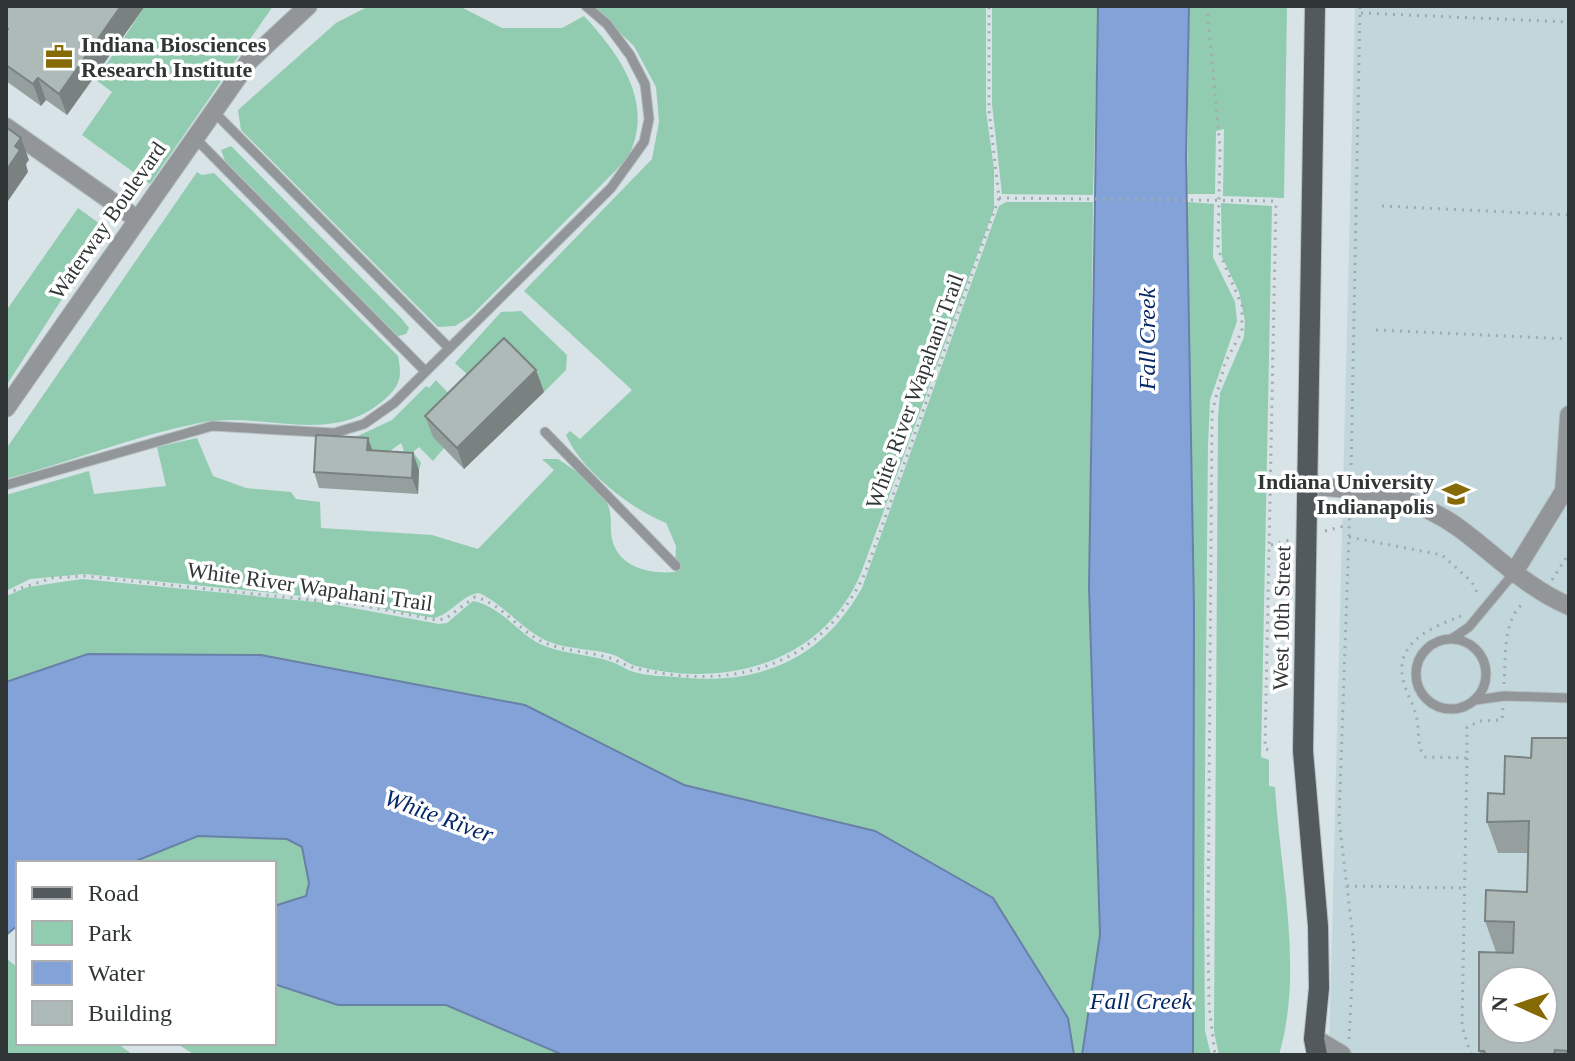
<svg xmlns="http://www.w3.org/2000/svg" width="1575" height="1061" font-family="'Times New Roman',serif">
  <rect width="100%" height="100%" fill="#d7e3e6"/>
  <!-- built -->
  <path fill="#c2d7dc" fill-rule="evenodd" d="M1355,6H1569V1055H1329ZM1495,981H1543V1029H1495Z"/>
  <!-- green -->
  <g fill="#92ccb0">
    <polygon points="145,6 273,6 150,184 82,135 112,92 96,80"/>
    <path d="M369,6H459L502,28H562L584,16C621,56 656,105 627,159L471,316L455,326L438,327L241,130L238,110L336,23Z"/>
    <path d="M591,6H986V111L994,169V209L861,573C823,663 726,689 636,666C628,664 622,658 614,655C592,648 564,650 543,639C520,627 503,604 479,593C461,595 452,614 434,618L332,599L85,574L30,579L6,591V495L89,471L94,494L166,486L157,447L197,438L213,476L246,488L291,492L296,499L320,502L321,528L432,535L478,549L554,470L542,459H558C575,471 601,485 608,505C613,517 609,531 613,543C622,569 652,574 675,572L676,546L666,523C631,509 581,470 566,435L570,431L580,439L632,390L524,291L652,159L659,122L656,87L634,46Z"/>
    <polygon points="992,6 1098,6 1093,195 1002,194 992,104"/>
    <polygon points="1189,6 1287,6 1284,198 1223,196 1224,129 1216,131 1215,194 1187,194"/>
    <polygon points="231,146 402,319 409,328 406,334 398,336 225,161 221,150"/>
    <path d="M197,172L202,175L214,173L398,356C402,376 401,385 385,399C331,448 263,410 199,423C134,436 70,462 6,479V449Z"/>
    <path d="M1006,202H1093L1089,587L1100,935L1082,1055L1074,1054L1068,1018L993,898L875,831L684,785L525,705L261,655L88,654L6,682V596L28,587L82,579L326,603L439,624L447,623L473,601C500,606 517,632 540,644C562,654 589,654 612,662C619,664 626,670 634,672C647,676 663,676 676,677C758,686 821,661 862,588L999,206Z"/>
    <polygon points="1187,202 1214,204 1213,257 1235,302 1237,321 1210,400 1208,445 1204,888 1205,1031 1211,1055 1193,1055 1194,608"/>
    <path d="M1221,203L1272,206L1261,757L1269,760V786L1275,787C1280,874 1304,969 1279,1055H1219L1214,1032L1218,416L1220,393L1244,337L1245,321L1239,292L1222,257Z"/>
    <polygon points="78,208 107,229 6,386 6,311"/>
    <polygon points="521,311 567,355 566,370 544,392 512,360 472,379 455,363 501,312"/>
    <polygon points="436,380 452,397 444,448 433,461 419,447 413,452 421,463 419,470 393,455 404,451 401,443 378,460 345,442 392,420 426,386 429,388"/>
    <polygon points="198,836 287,839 302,847 309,883 306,896 274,906 274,863 131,863"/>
    <polygon points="6,958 18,968 18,1043 117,1043 133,1055 6,1055"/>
    <polygon points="274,984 338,1005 446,1005 563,1055 195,1055 176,1043 274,1043"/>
  </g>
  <!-- water -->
  <g fill="#82a2d8" stroke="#6981a7" stroke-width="2">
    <polygon points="1098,6 1189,6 1186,157 1194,608 1193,1055 1082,1055 1100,935 1089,587"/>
    <polygon points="88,654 261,655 525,705 684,785 875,831 993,898 1068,1018 1074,1055 563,1055 446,1005 338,1005 274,984 274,906 306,896 309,883 302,847 287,839 198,836 131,863 18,863 18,925 6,935 6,682"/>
  </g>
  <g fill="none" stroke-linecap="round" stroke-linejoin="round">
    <!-- service casing -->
    <g stroke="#b6c0c3" stroke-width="11">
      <g id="service">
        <polyline points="212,110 449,348"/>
        <polyline points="194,137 425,371"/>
        <polyline points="545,432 676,566"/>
        <polyline points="6,485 212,426 334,433 364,424 394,403 611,188 644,142 649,119 645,84 630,55 607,24 586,6"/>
        <polyline points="1453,638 1469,627 1513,574"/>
        <circle cx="1451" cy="674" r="35"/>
        <polyline points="1476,700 1504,696 1569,698"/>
      </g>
    </g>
    <!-- minor casing -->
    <g stroke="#b6c0c3" stroke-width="20">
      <g id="minor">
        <polyline points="6,127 137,219"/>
        <polyline points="6,408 249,61 308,6"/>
        <path d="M1308,486C1364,489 1412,494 1459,528C1497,556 1525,587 1569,606"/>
        <polyline points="1513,574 1564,491 1569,415"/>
      </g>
    </g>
    <!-- tertiary casing -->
    <g stroke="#b6c0c3" stroke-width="22">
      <polyline id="tertiary" points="1314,1039 1341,1055"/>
    </g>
    <!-- primary casing -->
    <g stroke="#b6c0c3" stroke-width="22">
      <polyline id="primary" points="1315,6 1303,751 1318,926 1319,988 1314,1039 1317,1055"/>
    </g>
    <!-- path -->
    <g stroke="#a1aaad" stroke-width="3" stroke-dasharray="2 6" stroke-linecap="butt">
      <polyline points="1207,6 1220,148 1218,249 1242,306 1242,331 1225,363 1212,413 1208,934 1209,1006 1215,1055"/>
      <polyline points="1361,13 1569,22"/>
      <polyline points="1382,206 1569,215"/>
      <polyline points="1376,330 1569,339"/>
      <polyline points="1351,473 1360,6"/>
      <polyline points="1325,531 1348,525"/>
      <polyline points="1349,537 1442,555 1472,582 1479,597"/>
      <polyline points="1271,545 1290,540"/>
      <polyline points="1552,580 1569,553"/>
      <path d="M6,593L52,578L85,576L360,605L436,620L445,619L475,597C501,603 517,629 541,641C561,651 585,651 606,657C616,659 625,666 635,668C733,692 822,667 866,571L999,198L989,110V6"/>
      <path d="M1461,616C1433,627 1395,641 1403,679C1405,691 1413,703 1416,715C1420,728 1416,747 1425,757L1467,758V727L1480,721L1502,720L1503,708"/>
      <path d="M1504,684C1506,659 1502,618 1525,602"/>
      <polyline points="1268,750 1265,748 1276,201"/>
      <polyline points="1467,758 1462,1026 1471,1055"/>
      <polyline points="1347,886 1463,888"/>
      <polyline points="1349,1039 1354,946 1339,820 1350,505"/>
    </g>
    <!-- service -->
    <use href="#service" stroke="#929699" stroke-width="9"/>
    <!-- minor -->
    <use href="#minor" stroke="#929699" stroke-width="18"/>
    <!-- tertiary -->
    <use href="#tertiary" stroke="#929699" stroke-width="20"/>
    <!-- primary -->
    <use href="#primary" stroke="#535a5e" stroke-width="20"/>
    <!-- path-bridge -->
    <polyline stroke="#a1aaad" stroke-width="3" stroke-dasharray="2 6" stroke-linecap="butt" points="999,198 1276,201"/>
  </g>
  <!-- wall -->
  <g fill="#95a09e">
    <polygon points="6,6 145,6 67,115 46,100 41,106 6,81"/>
    <polygon points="536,370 544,392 464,469 433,437 425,416"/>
    <polygon points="368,438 372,451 419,470 418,494 319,488 314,472"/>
    <polygon points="1569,738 1569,1055 1481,1055 1479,1051 1496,952 1485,921 1527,892 1528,853 1498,853 1487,822 1504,794 1531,758"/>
  </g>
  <!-- shaded-wall -->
  <g fill="#798281">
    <polygon points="121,6 145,6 67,115 59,94"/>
    <polygon points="38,78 46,100 41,106 33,84"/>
    <polygon points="21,138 29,160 26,164 28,172 6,204 6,171 15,146"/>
    <polygon points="536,370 544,392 464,469 457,448"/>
    <polygon points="368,438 374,455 367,450"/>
    <polygon points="413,453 419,470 418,494 412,478"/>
  </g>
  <!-- building -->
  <g fill="#adbab8" stroke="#798281" stroke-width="2" fill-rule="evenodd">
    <polygon points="6,6 121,6 59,94 38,78 33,84 6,65 6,31 8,29 6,27"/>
    <polygon points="6,127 21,138 15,146 20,150 6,171"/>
    <polygon points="504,338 536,370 457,448 425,416"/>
    <polygon points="316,435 368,438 367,450 413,453 412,478 314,472"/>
    <path d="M1532,738H1569V1051L1555,1050L1554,1055H1486L1484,1051H1479V952L1513,953L1514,922L1485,921L1486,890L1527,892L1529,821L1487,822L1488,793L1504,794L1505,756L1531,758ZM1495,981H1543V1029H1495Z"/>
  </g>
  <!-- icons -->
  <defs>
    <g id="office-bare" transform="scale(2.16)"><path d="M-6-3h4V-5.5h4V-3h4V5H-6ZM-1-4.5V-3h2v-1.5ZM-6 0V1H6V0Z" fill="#866a05" stroke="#fff" stroke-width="2.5" paint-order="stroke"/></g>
    <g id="university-bare" transform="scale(2.16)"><path d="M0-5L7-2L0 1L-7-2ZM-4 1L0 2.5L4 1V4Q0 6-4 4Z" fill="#866a05" stroke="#fff" stroke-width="2.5" paint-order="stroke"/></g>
  </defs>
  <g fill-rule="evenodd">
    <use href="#office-bare" x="59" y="57"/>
    <use href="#university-bare" x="1456" y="494"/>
  </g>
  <g text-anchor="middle" stroke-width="7" stroke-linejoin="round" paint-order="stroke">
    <!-- poi labels -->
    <g font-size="22" font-weight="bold" fill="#303536" stroke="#fff" text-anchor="start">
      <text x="81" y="52">Indiana Biosciences<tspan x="81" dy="25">Research Institute</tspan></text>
      <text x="1434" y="489" text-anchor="end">Indiana University<tspan x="1434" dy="25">Indianapolis</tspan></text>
    </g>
    <!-- street labels -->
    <g font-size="22" fill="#303536" stroke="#fff">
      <text transform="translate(107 220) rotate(-55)" y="8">Waterway Boulevard</text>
      <text transform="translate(914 391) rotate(-70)" y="8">White River Wapahani Trail</text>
      <text transform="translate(310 586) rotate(8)" y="8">White River Wapahani Trail</text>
      <text transform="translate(1281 618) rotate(-89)" y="8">West 10th Street</text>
    </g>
    <!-- water labels -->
    <g font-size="24" font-style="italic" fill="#052867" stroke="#fff">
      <text transform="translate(1147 339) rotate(-90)" y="8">Fall Creek</text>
      <text transform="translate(439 816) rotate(20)" y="8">White River</text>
      <text x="1141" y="1009">Fall Creek</text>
    </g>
  </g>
  <!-- border -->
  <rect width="1575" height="1061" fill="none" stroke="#303536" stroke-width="16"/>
  <!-- legend -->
  <rect x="16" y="861" width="260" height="184" fill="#ffffff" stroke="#acaeaf" stroke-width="2"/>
  <rect x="32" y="887" width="40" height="12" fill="#535a5e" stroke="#acaeaf" stroke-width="2"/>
  <text x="88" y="901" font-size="24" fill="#303536">Road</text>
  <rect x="32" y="921" width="40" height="24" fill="#92ccb0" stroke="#acaeaf" stroke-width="2"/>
  <text x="88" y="941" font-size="24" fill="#303536">Park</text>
  <rect x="32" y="961" width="40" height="24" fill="#82a2d8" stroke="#acaeaf" stroke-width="2"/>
  <text x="88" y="981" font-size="24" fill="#303536">Water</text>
  <rect x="32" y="1001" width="40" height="24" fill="#adbab8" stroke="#acaeaf" stroke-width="2"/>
  <text x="88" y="1021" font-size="24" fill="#303536">Building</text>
  <!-- north arrow -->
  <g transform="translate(1519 1005) rotate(273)"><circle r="38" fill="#ffffff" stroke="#acaeaf" stroke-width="2"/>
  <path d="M0-6L14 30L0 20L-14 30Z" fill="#866a05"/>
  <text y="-12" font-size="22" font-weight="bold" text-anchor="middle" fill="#303536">N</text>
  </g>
</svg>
